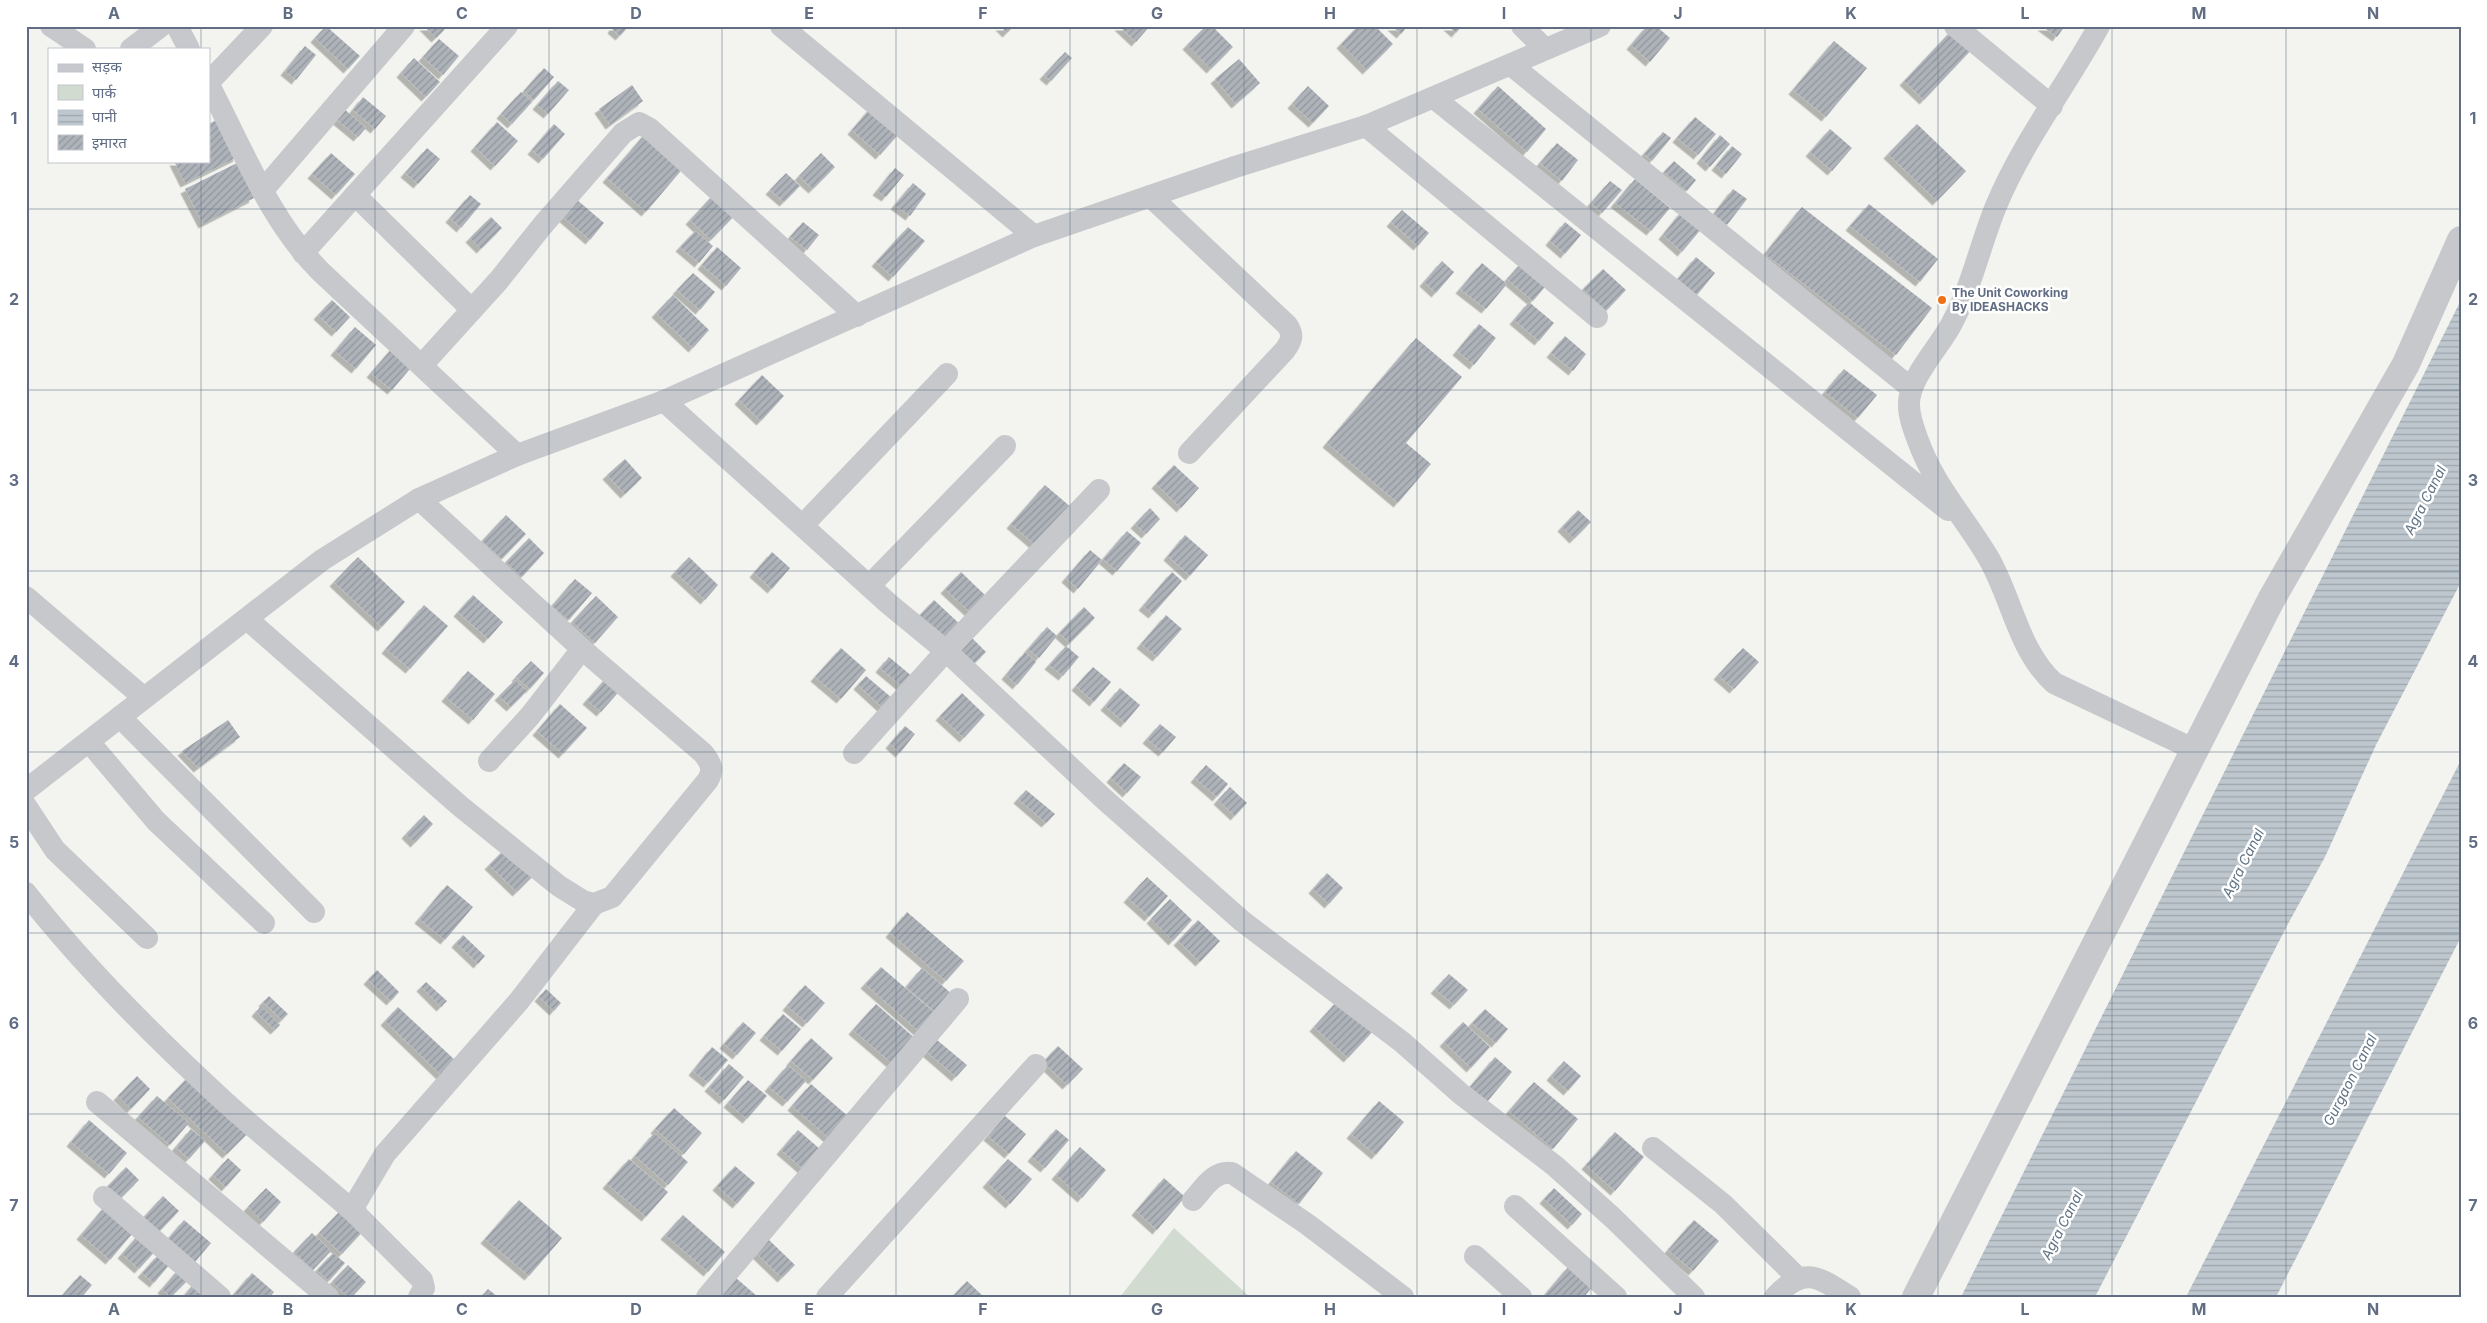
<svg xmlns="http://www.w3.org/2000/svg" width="2487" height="1323" font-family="Inter,'Noto Sans Devanagari',sans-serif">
  <defs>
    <pattern id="water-rules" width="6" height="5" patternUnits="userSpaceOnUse" patternTransform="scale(1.25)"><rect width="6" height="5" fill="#bec7ce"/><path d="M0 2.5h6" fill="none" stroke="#9ea6ad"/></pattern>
    <pattern id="building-hatch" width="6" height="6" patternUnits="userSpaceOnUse" patternTransform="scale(1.25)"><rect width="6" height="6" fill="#aeb3ba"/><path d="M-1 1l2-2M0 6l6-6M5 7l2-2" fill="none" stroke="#91969d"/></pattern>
    <filter id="shadow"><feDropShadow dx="-4.5" dy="4.5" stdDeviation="0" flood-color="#0004"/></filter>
  </defs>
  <rect width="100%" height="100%" fill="#f3f4ef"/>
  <!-- green -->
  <polygon fill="#d2dbd0" points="1174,1228 1250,1297 1120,1297"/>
  <!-- water -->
  <g fill="url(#water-rules)">
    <polygon points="2461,300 2461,582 2376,745 2325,857 2289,922 2095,1297 1961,1297"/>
    <polygon points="2461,760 2461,937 2276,1297 2186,1297"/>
  </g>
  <!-- building -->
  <g fill="url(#building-hatch)" filter="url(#shadow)">
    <polygon points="326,26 360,56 348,69 315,38"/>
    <polygon points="424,26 448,26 436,38"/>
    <polygon points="614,26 629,26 620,36 612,29"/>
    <polygon points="1000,26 1014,26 1007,33"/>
    <polygon points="1119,26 1150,26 1136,42"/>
    <polygon points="1206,26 1212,26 1233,47 1211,69 1187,45"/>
    <polygon points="1358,26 1375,26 1393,44 1367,70 1341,44"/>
    <polygon points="1392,26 1408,26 1401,34"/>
    <polygon points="1448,26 1462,26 1456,33"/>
    <polygon points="1647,26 1656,26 1670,38 1650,62 1631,45"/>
    <polygon points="2042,26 2065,26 2057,37"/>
    <polygon points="1954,28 1974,47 1924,100 1904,81"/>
    <polygon points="439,39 459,56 443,75 423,57"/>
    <polygon points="1834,41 1867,68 1826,117 1793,90"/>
    <polygon points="305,46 316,55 296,80 285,71"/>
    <polygon points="1065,52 1072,58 1051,81 1044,75"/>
    <polygon points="414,58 440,82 426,97 401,73"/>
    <polygon points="1239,59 1260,83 1236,104 1215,79"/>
    <polygon points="544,68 554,77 534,100 524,91"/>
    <polygon points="558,81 569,90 548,114 537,105"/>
    <polygon points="632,85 643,101 610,125 599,109"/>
    <polygon points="1308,86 1329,106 1313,123 1292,104"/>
    <polygon points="1498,86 1546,129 1527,152 1478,109"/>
    <polygon points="521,92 532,102 512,124 501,114"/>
    <polygon points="363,97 386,116 375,129 353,110"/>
    <polygon points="874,104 903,129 880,155 852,130"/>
    <polygon points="343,108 366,128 358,137 335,118"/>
    <polygon points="1695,117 1716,134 1698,155 1677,138"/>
    <polygon points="218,119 238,157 185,183 174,161 209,161 209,124"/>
    <polygon points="497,122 518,141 495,166 475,147"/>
    <polygon points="554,124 565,134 543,159 532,150"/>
    <polygon points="1917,124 1966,171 1937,201 1888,154"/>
    <polygon points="1830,129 1852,148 1832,171 1810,152"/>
    <polygon points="1663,132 1671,138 1652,161 1644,154"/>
    <polygon points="646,133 685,166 646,212 607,178"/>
    <polygon points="1720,135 1730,144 1710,167 1701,159"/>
    <polygon points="1557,143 1578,160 1562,181 1540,163"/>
    <polygon points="1732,146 1742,154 1726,174 1716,166"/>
    <polygon points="427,148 440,159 418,184 405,173"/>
    <polygon points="331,153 355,174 336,195 312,174"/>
    <polygon points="821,153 835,167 813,189 799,176"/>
    <polygon points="1674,161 1696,180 1687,191 1664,172"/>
    <polygon points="237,163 254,198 203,224 185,189"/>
    <polygon points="895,168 904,175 886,197 877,191"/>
    <polygon points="786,173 800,186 784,202 770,190"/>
    <polygon points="1635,179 1670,208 1651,231 1615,203"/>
    <polygon points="1610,181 1622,190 1602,213 1591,203"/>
    <polygon points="913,183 926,194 910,216 895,205"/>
    <polygon points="1733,189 1747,199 1727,225 1714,214"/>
    <polygon points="717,191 739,211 711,240 690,220"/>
    <polygon points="470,195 481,204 461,228 450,218"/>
    <polygon points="576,199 604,223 590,240 562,216"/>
    <polygon points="1869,204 1938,259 1920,282 1850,226"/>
    <polygon points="1802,207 1932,308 1896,355 1765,254"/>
    <polygon points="1402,210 1429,233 1418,246 1391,222"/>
    <polygon points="1682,211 1702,228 1682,252 1663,235"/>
    <polygon points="491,217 502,228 481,249 470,238"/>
    <polygon points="803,222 819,235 807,250 790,237"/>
    <polygon points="1565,222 1581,235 1565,254 1550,241"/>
    <polygon points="908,227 925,241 893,277 876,262"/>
    <polygon points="695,231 713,246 699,263 680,247"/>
    <polygon points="717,247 741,268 726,286 702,265"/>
    <polygon points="1696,257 1715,273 1697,295 1678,279"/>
    <polygon points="1525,259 1550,281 1533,301 1507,279"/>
    <polygon points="1442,261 1454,272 1436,293 1424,282"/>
    <polygon points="1482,263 1507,284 1486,309 1460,289"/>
    <polygon points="1603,269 1626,290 1606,311 1583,289"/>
    <polygon points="693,273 715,292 700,310 677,290"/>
    <polygon points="673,295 709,330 693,348 656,313"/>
    <polygon points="332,300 350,317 336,332 318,315"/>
    <polygon points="1529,302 1554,323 1539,341 1514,320"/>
    <polygon points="1479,324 1496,338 1474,365 1457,351"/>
    <polygon points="355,327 376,345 356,369 335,351"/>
    <polygon points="1565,336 1586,354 1573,371 1551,353"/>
    <polygon points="1416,338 1462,377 1406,443 1431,464 1398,503 1327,443"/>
    <polygon points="395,345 415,363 392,390 371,373"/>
    <polygon points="1844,369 1877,395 1858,418 1825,392"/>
    <polygon points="762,375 784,396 761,421 739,400"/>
    <polygon points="625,459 642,478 625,494 607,475"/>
    <polygon points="1174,465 1199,488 1181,508 1156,484"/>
    <polygon points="1045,485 1073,509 1039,548 1011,524"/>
    <polygon points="1150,508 1160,519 1146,534 1135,524"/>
    <polygon points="1578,510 1591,522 1574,539 1562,527"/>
    <polygon points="506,515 526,534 502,559 482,541"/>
    <polygon points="1127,531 1141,543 1117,571 1103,559"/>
    <polygon points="1185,535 1208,555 1190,576 1168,556"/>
    <polygon points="529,538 544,553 522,577 506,562"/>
    <polygon points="1090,550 1102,560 1078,589 1066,578"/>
    <polygon points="772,552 790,568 772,589 754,573"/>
    <polygon points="358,557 405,602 382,627 334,582"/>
    <polygon points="689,557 718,585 705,600 675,572"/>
    <polygon points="961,572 987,597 972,614 945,589"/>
    <polygon points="1172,572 1182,581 1153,614 1143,606"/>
    <polygon points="575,579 592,593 569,620 552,606"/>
    <polygon points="473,595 503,622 488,639 458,612"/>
    <polygon points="596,596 618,617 595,643 572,622"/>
    <polygon points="934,600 963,627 947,644 918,617"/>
    <polygon points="424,605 448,626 410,669 386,649"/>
    <polygon points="1084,607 1095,618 1070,643 1059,633"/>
    <polygon points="1166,615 1182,629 1157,657 1141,644"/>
    <polygon points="1047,627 1057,636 1039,658 1028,649"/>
    <polygon points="967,633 986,652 973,665 954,647"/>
    <polygon points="1066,646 1079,657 1063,676 1049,665"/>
    <polygon points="841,648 866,670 841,699 815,677"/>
    <polygon points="1743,648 1759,662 1734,689 1718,675"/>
    <polygon points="1025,652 1036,662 1017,685 1006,675"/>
    <polygon points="889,657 913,677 904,688 880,668"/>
    <polygon points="531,661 544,673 530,689 516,677"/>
    <polygon points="1093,667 1111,682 1094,702 1076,686"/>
    <polygon points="468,671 495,694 473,720 446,697"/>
    <polygon points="609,675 623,687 601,712 587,700"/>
    <polygon points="866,676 892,698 883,708 858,685"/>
    <polygon points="515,680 527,691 511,707 499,696"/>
    <polygon points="1120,688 1140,705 1125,723 1105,706"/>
    <polygon points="962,693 985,715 964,738 940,716"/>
    <polygon points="560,704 587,728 563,754 537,731"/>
    <polygon points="228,720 240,737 198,768 182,751"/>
    <polygon points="1160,724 1176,737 1163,752 1147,739"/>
    <polygon points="905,726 915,734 900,753 890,744"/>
    <polygon points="1124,763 1141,777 1127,793 1111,778"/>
    <polygon points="1206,765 1228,784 1217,797 1195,778"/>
    <polygon points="1230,787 1247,803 1235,816 1218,800"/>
    <polygon points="1026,790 1055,814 1046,823 1018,799"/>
    <polygon points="424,815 433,824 415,843 406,834"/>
    <polygon points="508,846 536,873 517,892 489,865"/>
    <polygon points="1327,873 1343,888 1329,904 1313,889"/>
    <polygon points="1147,877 1168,896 1149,917 1128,898"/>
    <polygon points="447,885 473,907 445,940 419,919"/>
    <polygon points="1170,899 1192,920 1173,941 1151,919"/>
    <polygon points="907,912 964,961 946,981 890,933"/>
    <polygon points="1198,920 1220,941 1200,962 1178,941"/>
    <polygon points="463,935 485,956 478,964 456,943"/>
    <polygon points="881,967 938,1016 922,1034 865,984"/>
    <polygon points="922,968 953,995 938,1014 906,987"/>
    <polygon points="377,970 399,992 391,1001 368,980"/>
    <polygon points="1449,974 1468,990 1454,1005 1435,989"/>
    <polygon points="426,982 447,1001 441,1007 421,987"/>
    <polygon points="805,985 825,1003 807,1023 787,1006"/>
    <polygon points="546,989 561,1003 554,1011 539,997"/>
    <polygon points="269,996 288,1014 282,1020 263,1002"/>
    <polygon points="1341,997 1376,1028 1348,1058 1314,1027"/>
    <polygon points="876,1004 917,1040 895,1066 853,1030"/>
    <polygon points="261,1006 280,1025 275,1030 256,1012"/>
    <polygon points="398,1007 456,1061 442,1076 385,1021"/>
    <polygon points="1485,1009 1508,1029 1496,1043 1472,1023"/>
    <polygon points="783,1014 801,1029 782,1051 764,1036"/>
    <polygon points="743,1022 756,1033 737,1055 724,1044"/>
    <polygon points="1463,1022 1490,1047 1471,1068 1444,1042"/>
    <polygon points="811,1038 833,1058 813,1080 791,1061"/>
    <polygon points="937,1040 967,1065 956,1077 927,1052"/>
    <polygon points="1058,1046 1083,1069 1067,1085 1043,1062"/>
    <polygon points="712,1047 728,1060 708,1083 693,1071"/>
    <polygon points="1495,1057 1512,1072 1487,1102 1470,1087"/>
    <polygon points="1564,1061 1581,1076 1568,1091 1551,1076"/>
    <polygon points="729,1064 744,1077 724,1100 709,1087"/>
    <polygon points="788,1065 806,1081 787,1102 769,1087"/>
    <polygon points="192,1073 251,1130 227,1154 168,1098"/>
    <polygon points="137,1076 150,1089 131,1109 118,1096"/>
    <polygon points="748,1080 767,1096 747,1119 728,1103"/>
    <polygon points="1534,1082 1578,1119 1553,1149 1509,1111"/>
    <polygon points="811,1084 850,1118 831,1140 792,1106"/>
    <polygon points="157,1096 189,1123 170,1145 138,1117"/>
    <polygon points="1379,1101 1404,1122 1376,1155 1351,1134"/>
    <polygon points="674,1108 702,1133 684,1154 655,1129"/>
    <polygon points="1005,1116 1026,1134 1009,1154 988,1136"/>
    <polygon points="89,1120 127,1153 109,1174 71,1142"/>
    <polygon points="191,1129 205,1141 189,1159 176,1147"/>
    <polygon points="1056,1129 1069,1140 1045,1168 1032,1157"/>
    <polygon points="798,1130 821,1150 804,1170 781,1150"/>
    <polygon points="1615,1132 1644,1157 1615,1191 1586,1165"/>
    <polygon points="654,1133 688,1162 668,1185 635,1156"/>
    <polygon points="1080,1147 1106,1170 1082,1198 1056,1175"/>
    <polygon points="1296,1151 1323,1173 1299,1204 1271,1182"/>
    <polygon points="228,1158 241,1170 226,1187 213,1175"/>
    <polygon points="629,1159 668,1192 646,1217 607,1184"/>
    <polygon points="1008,1159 1032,1179 1010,1204 987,1183"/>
    <polygon points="735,1166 755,1183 737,1204 717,1186"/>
    <polygon points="126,1167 139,1180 120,1199 107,1187"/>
    <polygon points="1164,1178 1185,1197 1157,1230 1136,1211"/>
    <polygon points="266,1188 281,1202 263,1222 248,1207"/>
    <polygon points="1554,1188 1582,1214 1572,1225 1544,1199"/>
    <polygon points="163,1196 179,1211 159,1232 144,1217"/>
    <polygon points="519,1200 562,1238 529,1276 485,1239"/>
    <polygon points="108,1203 137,1228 110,1260 81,1235"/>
    <polygon points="344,1207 366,1228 342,1254 319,1233"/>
    <polygon points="683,1215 725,1252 708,1272 665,1235"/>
    <polygon points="184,1220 211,1243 195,1262 168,1239"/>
    <polygon points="1694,1220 1719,1241 1693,1271 1668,1250"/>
    <polygon points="141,1232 158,1248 139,1269 122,1254"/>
    <polygon points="312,1233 331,1251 313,1270 294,1252"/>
    <polygon points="768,1239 795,1265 782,1278 755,1252"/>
    <polygon points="333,1253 345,1263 329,1281 317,1270"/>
    <polygon points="159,1254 170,1264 154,1283 142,1273"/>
    <polygon points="348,1265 366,1282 352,1297 348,1297 332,1282"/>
    <polygon points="1569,1266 1593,1286 1584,1297 1543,1297"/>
    <polygon points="179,1269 190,1278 171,1297 162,1289"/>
    <polygon points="252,1273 274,1292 270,1297 239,1297 235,1293"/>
    <polygon points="80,1275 92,1285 82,1297 61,1297"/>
    <polygon points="199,1278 206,1297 183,1297"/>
    <polygon points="736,1278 758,1297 720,1297"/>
    <polygon points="967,1281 984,1297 952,1297"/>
    <polygon points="488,1289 498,1297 481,1297"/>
  </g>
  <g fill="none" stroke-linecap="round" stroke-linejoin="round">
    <!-- minor -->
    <g stroke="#c6c8cc" stroke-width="22">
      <polyline points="51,26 85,49"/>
      <polyline points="177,26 189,49"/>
      <polyline points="781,26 1034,236"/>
      <polyline points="1522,26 1544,48"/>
      <polyline points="1955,26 2052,106"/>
      <path d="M2099,26C2066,86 2022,143 1996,206C1980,245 1972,286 1952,323C1940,347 1908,378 1909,405C1909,416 1913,427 1917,438C1934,486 1963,515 1988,557C2012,598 2018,650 2054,683L2195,750"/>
      <polyline points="131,49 161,26"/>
      <polyline points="1511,65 1911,388"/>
      <polyline points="209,82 262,26"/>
      <path d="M209,85C242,148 270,221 321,272L517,455"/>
      <polyline points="1434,98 1948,510"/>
      <polyline points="1366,126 1597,317"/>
      <polyline points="263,190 404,26"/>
      <polyline points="355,195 472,310"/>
      <path d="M1150,196L1287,325C1294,335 1292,340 1285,350L1189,453"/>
      <polyline points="303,253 507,26"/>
      <polyline points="422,365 499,280 542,226 623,133 639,123 650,129 857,316"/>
      <polyline points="664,401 889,604 946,651 1104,799 1242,921 1402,1042 1461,1094 1555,1166 1613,1218 1694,1297"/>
      <polyline points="803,525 947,374"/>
      <polyline points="869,586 1005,446"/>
      <polyline points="26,597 143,697"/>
      <path d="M247,619L460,806L559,886L583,901L594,904L612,897L708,780C714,769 711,763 703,753L582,649L419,499"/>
      <polyline points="120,717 314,912"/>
      <polyline points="90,743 156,821 264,923"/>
      <polyline points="854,753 946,651 1099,490"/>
      <polyline points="489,761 530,716 582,649"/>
      <polyline points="26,790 322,560 419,499 517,455 664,401 1034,236 1235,167 1366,126 1600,26"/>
      <polyline points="26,806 55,850 147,938"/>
      <path d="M26,893C86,969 154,1037 225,1102C267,1140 312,1175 355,1213"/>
      <polyline points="97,1102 328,1297"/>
      <polyline points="1653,1148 1723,1204 1798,1278"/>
      <polyline points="104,1197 220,1297"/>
      <path d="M1193,1200C1204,1188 1214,1170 1232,1173L1307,1224L1403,1297"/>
      <polyline points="1515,1206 1616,1297"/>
      <polyline points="1475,1256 1521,1297"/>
      <polyline points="419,1297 424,1288 422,1280 357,1215 354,1206 385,1154 519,1001 594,904"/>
      <polyline points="707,1297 958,999"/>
      <polyline points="827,1297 1036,1065"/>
      <path d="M1775,1297C1805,1265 1818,1277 1850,1297"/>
    </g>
    <!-- tertiary -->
    <polyline stroke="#c6c8cc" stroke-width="28" points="1916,1297 2271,600 2406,364 2461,240"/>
  </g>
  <!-- grid -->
  <path fill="none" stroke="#616d83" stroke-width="1" stroke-opacity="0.55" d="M201,26V49M375,26V1297M549,26V1297M722,26V1297M896,26V1297M1070,26V1297M1244,26V1297M1417,26V1297M1591,26V1297M1765,26V1297M1938,26V1297M2112,26V1297M2286,26V1297M201,161V1297M26,209H2461M26,390H2461M26,571H2461M26,752H2461M26,933H2461M26,1114H2461"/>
  <!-- markers -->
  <circle fill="#ee7115" stroke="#fff" stroke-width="2" cx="1942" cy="300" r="5"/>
  <g text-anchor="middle" stroke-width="5" stroke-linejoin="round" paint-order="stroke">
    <!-- poi labels -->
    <g font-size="12" font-weight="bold" fill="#616d83" stroke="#fff" text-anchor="start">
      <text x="1952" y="297">The Unit Coworking<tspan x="1952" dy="14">By IDEASHACKS</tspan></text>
    </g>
    <!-- water labels -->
    <g font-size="14" font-style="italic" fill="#617587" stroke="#fff">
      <text transform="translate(2425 500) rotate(-63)" y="5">Agra Canal</text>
      <text transform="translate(2243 863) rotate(-63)" y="5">Agra Canal</text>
      <text transform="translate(2350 1080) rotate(-63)" y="5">Gurgaon Canal</text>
      <text transform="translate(2062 1225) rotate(-63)" y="5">Agra Canal</text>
    </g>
  </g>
  <!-- border -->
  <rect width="2487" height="1323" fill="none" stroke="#ffffff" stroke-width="55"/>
  <!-- legend -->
  <rect x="48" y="48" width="162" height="115" fill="#ffffff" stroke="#c0c5cd"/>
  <rect x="58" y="64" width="25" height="8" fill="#c6c8cc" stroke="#c0c5cd"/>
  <text x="92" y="72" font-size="15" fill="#616d83">सड़क</text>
  <rect x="58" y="85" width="25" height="15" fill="#d2dbd0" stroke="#c0c5cd"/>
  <text x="92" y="98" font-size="15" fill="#616d83">पार्क</text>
  <rect x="58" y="110" width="25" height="15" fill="url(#water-rules)" stroke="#c0c5cd"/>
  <text x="92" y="122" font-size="15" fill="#616d83">पानी</text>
  <rect x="58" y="135" width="25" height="15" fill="url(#building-hatch)" stroke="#c0c5cd"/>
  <text x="92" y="148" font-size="15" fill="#616d83">इमारत</text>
  <rect x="28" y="28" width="2432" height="1268" fill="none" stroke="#616d83" stroke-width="2"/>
  <g font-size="16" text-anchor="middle" font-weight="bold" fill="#616d83">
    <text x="114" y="19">A</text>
    <text x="288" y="19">B</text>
    <text x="462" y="19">C</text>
    <text x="636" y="19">D</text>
    <text x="809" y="19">E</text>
    <text x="983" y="19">F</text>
    <text x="1157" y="19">G</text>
    <text x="1330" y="19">H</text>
    <text x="1504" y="19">I</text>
    <text x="1678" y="19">J</text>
    <text x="1851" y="19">K</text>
    <text x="2025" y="19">L</text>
    <text x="2199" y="19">M</text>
    <text x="2373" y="19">N</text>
    <text x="14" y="124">1</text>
    <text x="2473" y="124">1</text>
    <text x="14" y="305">2</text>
    <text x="2473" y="305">2</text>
    <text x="14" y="486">3</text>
    <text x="2473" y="486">3</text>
    <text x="14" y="667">4</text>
    <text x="2473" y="667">4</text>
    <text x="14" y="848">5</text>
    <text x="2473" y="848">5</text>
    <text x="14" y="1029">6</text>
    <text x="2473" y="1029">6</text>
    <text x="14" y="1211">7</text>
    <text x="2473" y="1211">7</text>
    <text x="114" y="1315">A</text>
    <text x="288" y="1315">B</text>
    <text x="462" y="1315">C</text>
    <text x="636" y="1315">D</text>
    <text x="809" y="1315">E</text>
    <text x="983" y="1315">F</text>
    <text x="1157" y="1315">G</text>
    <text x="1330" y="1315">H</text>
    <text x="1504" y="1315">I</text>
    <text x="1678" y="1315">J</text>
    <text x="1851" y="1315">K</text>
    <text x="2025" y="1315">L</text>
    <text x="2199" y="1315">M</text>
    <text x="2373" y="1315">N</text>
  </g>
</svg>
